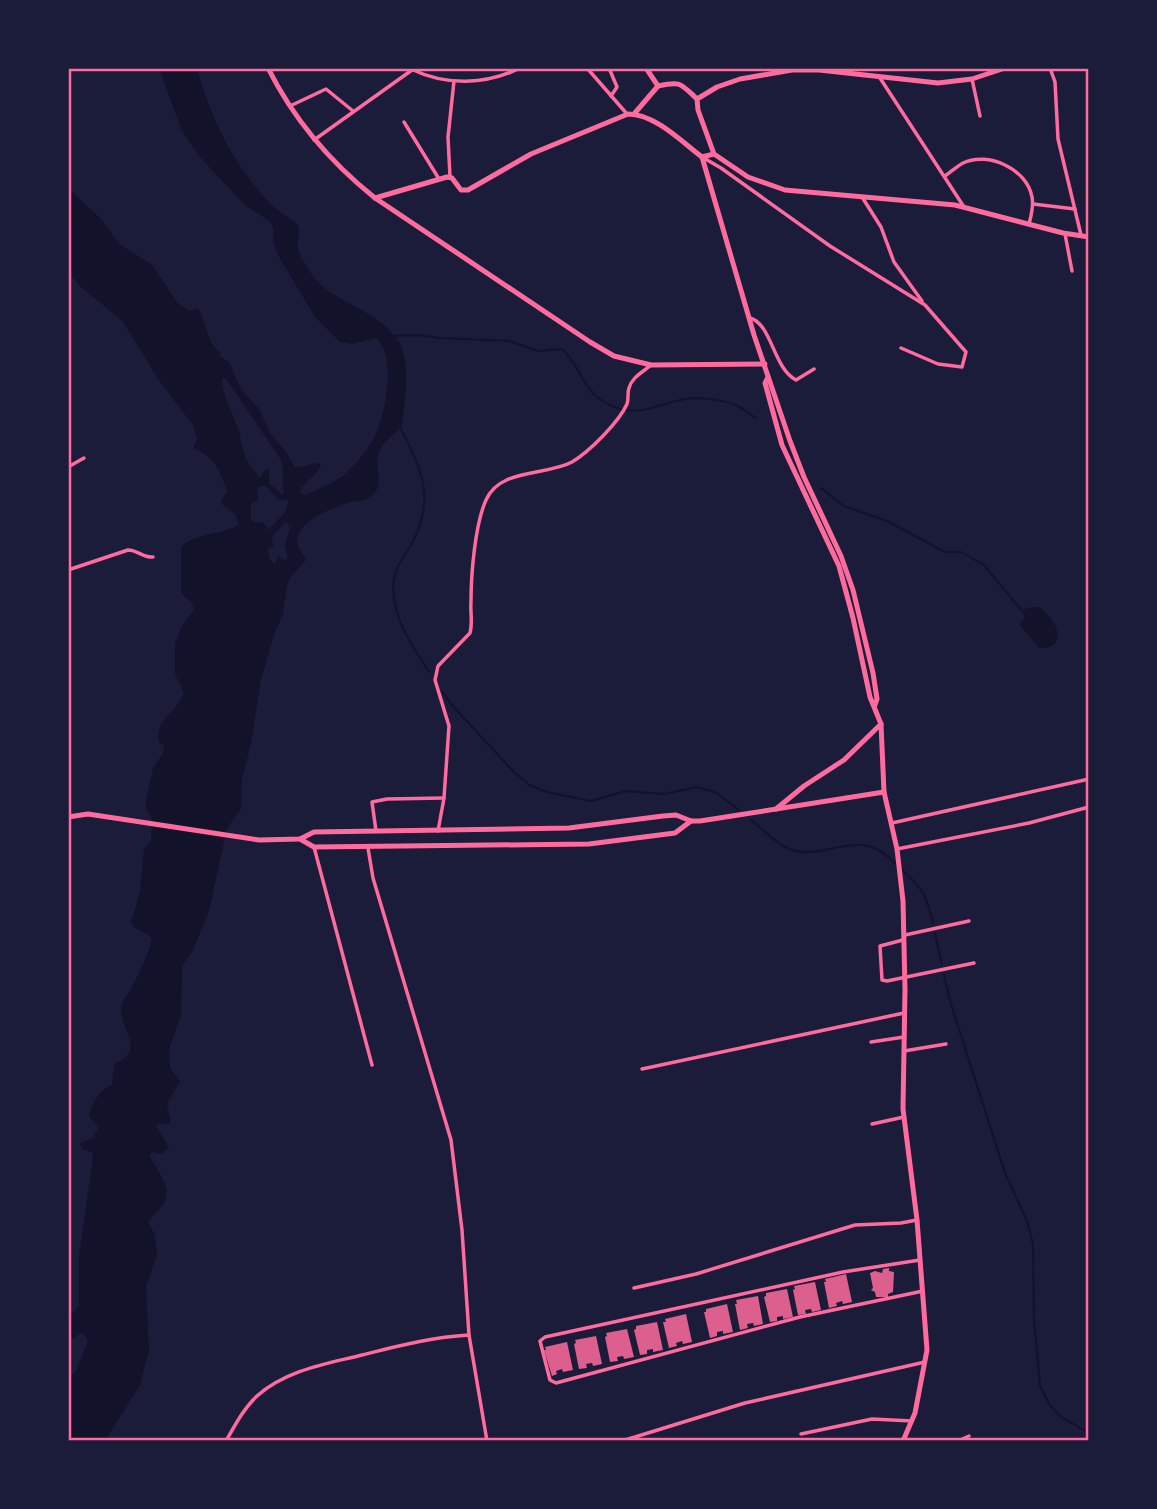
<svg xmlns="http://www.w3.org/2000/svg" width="1157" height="1509" font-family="'DM Sans',sans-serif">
  <rect width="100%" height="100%" fill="#1b1b3a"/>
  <!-- water -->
  <g fill="#12122b" fill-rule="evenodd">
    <path d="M159,68H197C210,117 233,164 268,201C277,211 288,217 298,225C303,238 292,243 303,261C309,270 314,280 323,287C350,308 401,321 405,360C408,381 404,405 402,425C395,436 383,440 378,454C375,465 382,482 376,491C368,502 357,500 347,503C332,508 297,521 297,541C297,548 304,554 306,560L290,578L287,586L283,614L274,635L261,680L251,743L242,779L241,809L227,828L209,911L193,950L182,966L181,1014L170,1046L169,1056L170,1068L180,1081L167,1104L171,1123L158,1124L156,1126L169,1147L162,1154L153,1152L149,1154C154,1168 172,1184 165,1201C161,1209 152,1215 148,1223L155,1234L157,1255L146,1286L149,1349L140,1385L105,1441H68V1380L76,1371L88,1341L82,1332L68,1342V1319L79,1306V1256L93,1156L92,1152L83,1150L80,1143L95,1138L94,1133L97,1131L98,1127L89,1116C91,1104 101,1088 112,1085L114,1064C147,1051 121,1032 121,1009C122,999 129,994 133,985C140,971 149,954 152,939C147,932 137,932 131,923L140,891L144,849L151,841L152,818L146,808V802L153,768L163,753L164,746L159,742C155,718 177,713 184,693L175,674V643L182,626L194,610L192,603L181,593V548C190,534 224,534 239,525L235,514L222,504L221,500L228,492C218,468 217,459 193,448L197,439L193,425L158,379L130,333L121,320L80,286L68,272V188L101,219L119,244L152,265L177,302L189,311L198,308C207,324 206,342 221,353L219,356L229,362L241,389L259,409L270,433L287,453L294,467C303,469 312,461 321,464C317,477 305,480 300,491L303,494L307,495C321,486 336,484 348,471C357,463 365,452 372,442C385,420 398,357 376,338L352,344L340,342L315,317L278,255L273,240L274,230L270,221L246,206L199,156L182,131ZM222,378L226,379L231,386L281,460C285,470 281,479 284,491L282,495L269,483V469H266L260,478C240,457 245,449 237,426C231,410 222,396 222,378ZM260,486H266L279,500H289L285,512L269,530L262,522L255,523L251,519V504L258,500L257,489ZM286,521L290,528L285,545L288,558L285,561L278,556L276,563L274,564L269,558L268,548L274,546L271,538Z"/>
    <path d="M1039,607C1056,617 1071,650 1039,648L1019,624L1025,618L1023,612L1026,608Z"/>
  </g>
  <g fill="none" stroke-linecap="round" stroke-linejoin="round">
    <!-- stream -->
    <g stroke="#12122b" stroke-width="2">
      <path d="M395,336L418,335L441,338L509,341L538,351L562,349C580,365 581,386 601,400C639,425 659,399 695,398C707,398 728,401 738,406C744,409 750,415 756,418"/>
      <path d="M401,429C422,470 436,500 411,545C405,556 396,565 394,578C389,613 411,644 429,672"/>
      <polyline points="821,488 844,506 887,521 945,552 961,552 984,565 1023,612"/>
      <polyline points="442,691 451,704 512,770 529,785 547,792 591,801 626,791 664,794 697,787 717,793 739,810"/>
      <path d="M751,820C762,828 773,841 785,847C816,863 850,833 880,851C886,854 892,861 897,865"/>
      <path d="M901,869C922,887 927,896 933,923"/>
      <polyline points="935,934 942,964"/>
      <polyline points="944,975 950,1001 1005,1173 1027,1221 1033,1244 1034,1319 1040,1386 1049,1404 1061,1417 1089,1433"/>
    </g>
  </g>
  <!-- building -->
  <g fill="#dd5f8e">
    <polygon points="889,1268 889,1271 894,1272 893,1292 888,1294 888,1297 876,1297 875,1292 871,1290 873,1288 870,1273 875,1271 882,1273 883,1269"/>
    <polygon points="846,1274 852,1302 843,1304 842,1301 836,1303 837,1306 829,1308 824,1282 826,1282 825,1279"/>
    <polygon points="815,1282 821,1310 812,1312 811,1309 805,1310 806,1314 798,1315 793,1290 795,1289 794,1286"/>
    <polygon points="787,1289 793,1317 783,1319 783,1316 777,1317 777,1321 770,1322 764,1297 766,1296 766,1293"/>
    <polygon points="758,1296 763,1324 754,1326 753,1323 747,1324 748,1328 740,1330 735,1304 737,1304 736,1300"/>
    <polygon points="727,1304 733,1332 723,1334 723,1331 717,1332 717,1336 710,1338 704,1312 706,1312 706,1309"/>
    <polygon points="686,1314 692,1342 683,1344 682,1341 676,1343 677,1346 669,1348 663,1322 666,1322 665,1319"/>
    <polygon points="657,1322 663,1350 653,1352 653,1349 647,1350 647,1354 640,1355 634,1330 636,1329 636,1326"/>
    <polygon points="627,1329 634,1357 624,1359 623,1356 617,1357 618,1361 610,1362 605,1337 607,1336 606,1333"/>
    <polygon points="596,1336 602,1364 593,1366 592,1363 586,1364 587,1368 579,1369 574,1344 576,1343 575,1340"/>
    <polygon points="567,1342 573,1370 563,1372 562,1369 556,1371 557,1374 552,1376 544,1350 546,1350 545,1347"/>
  </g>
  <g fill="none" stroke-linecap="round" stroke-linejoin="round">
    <!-- minor -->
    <g stroke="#ff6b9d" stroke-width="3.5">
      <polyline points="587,68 627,114"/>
      <polyline points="609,68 617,87 611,96"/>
      <polyline points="1050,68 1055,82 1058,139 1081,235"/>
      <path d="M411,69C446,86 486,85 520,68"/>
      <polyline points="880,78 964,207"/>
      <polyline points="972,79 980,116"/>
      <polyline points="290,106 326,89 353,111"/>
      <polyline points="404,122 439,179"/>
      <polyline points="314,140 412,70"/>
      <polyline points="702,157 721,168 830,246 925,305 966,352 962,367 938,364 901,348"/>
      <path d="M945,176C951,172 956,167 963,163C988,151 1027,169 1032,197C1034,206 1031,216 1029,224"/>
      <polyline points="450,177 448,137 454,81"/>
      <polyline points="862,197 881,227 894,262 922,301"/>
      <polyline points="1033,204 1075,209"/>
      <polyline points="1065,234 1072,271"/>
      <path d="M750,318C772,324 773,368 796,380L814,369"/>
      <polyline points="68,467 84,458"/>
      <path d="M68,570L128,550C138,550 143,558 153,557"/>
      <polyline points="892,823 1089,779"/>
      <polyline points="376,831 372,802 387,799 444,798"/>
      <path d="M438,831L444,798L449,726L435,680L438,666L470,633C473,622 470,612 471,601C471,575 475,524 486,500C500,468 546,476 572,462C589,452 619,422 627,404C629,399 627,393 629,388C632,377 643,372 651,365"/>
      <polyline points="314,847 372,1065"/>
      <polyline points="368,848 373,878 451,1140 462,1230 469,1335"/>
      <polyline points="897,849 1029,823 1089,807"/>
      <polyline points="905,935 969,921"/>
      <polyline points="903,940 880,946 882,980 887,981 974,963"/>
      <polyline points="871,1042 904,1037"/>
      <polyline points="904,1051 946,1044"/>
      <polyline points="642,1069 904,1013"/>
      <polyline points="872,1124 904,1117"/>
      <polyline points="920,1260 843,1272 545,1337 540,1341 550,1380 556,1383 800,1317 923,1291"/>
      <polyline points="634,1288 696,1274 855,1225 901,1223 917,1220"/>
      <polyline points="801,1434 872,1419 912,1421"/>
      <path d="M226,1441C235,1425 244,1408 257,1396C286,1370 326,1364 362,1355C398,1346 432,1337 469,1335L487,1441"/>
      <polyline points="622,1441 745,1403 925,1362"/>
      <polyline points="958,1441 969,1436"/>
    </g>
    <!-- tertiary -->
    <g stroke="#ff6b9d" stroke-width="5">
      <path d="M268,68C294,120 330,162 375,198L590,342L614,356L651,365L765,364"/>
      <path d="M658,86C681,81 680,83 697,99L698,110L714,154"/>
      <polyline points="697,99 717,87 740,79 792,70 819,70 938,83 972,79 1005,68"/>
      <polyline points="634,114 658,86 646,68"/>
      <polyline points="702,157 754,335 790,441 804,477 841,556 853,590 873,673 877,699 875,705"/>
      <polyline points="702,157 714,154 748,177 785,190 955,205 1063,233 1089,237"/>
      <path d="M375,198L447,177L452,178L461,190H468L531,154L628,114C655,114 682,142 702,157"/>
      <polyline points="768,377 765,383 782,445 839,566 853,618 870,697 881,724 884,792 897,849 903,901 905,990 903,1109 917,1220 927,1350 915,1413 903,1441"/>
      <polyline points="776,809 804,786 844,760 881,724"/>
      <polyline points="68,817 88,814 259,840 300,839 314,832 569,828 663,816 676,815 691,821 700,821 884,792"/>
      <polyline points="300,839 314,847 589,844 675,833 691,821"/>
      <polyline points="1085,1441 1089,1439"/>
    </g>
  </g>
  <!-- border -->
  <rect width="1157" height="1509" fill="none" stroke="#1b1b3a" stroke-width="140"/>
  <rect x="70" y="70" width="1017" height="1369" fill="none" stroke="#ff6b9d" stroke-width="2.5"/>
</svg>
